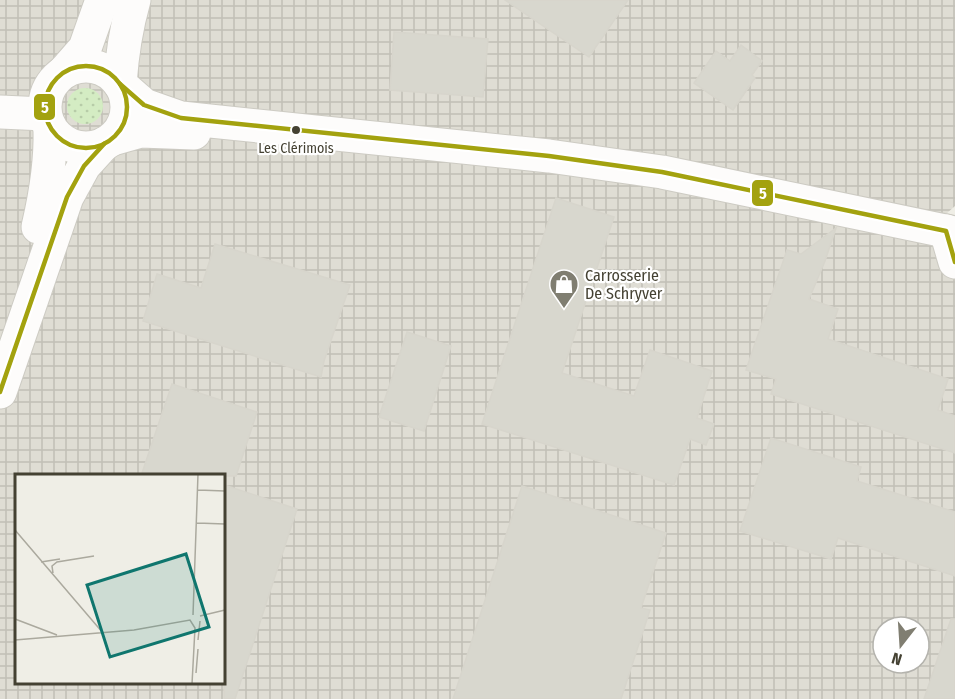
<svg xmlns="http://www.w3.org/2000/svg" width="955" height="699" font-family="'Fira Sans Condensed',sans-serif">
  <defs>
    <pattern id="industrial-grid" width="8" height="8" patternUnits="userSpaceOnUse" patternTransform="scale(1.5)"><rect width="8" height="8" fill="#dfddd4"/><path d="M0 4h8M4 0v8" fill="none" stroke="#c1bfb6"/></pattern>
    <pattern id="green-dots" width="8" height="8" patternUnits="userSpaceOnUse" patternTransform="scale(1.5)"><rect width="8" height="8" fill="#d4ecc3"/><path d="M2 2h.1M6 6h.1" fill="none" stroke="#b7cca8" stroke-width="1.8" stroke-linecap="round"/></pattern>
  </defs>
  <rect width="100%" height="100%" fill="#efeee6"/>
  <!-- industrial -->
  <path fill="url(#industrial-grid)" fill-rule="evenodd" d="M0,0H955V206L946,214L955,216V699H0ZM16,476H224V682H16ZM883,627H919V663H883Z"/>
  <!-- green -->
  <circle fill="url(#green-dots)" cx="85" cy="106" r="18"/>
  <!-- building -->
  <g fill="#d8d7ce" stroke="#d7d5cc" stroke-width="1.5">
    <polygon points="505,0 628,0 589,57"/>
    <polygon points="394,32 488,39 483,97 390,90"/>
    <polygon points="741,45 762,61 752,75 755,78 733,110 694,83 716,51 730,61"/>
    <polygon points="556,198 614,217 562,373 634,396 650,350 712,371 697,418 714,424 706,445 690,439 674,485 482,424"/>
    <polygon points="836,228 825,261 809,299 838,309 828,339 948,379 938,410 955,416 955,453 771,394 776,379 746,370 787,250 801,254"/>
    <polygon points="215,244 350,285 324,361 321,377 143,321 157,274 201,288"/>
    <polygon points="407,332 451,346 424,431 379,417"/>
    <polygon points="172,384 257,412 236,476 141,476"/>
    <polygon points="771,438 861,467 857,481 955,512 955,576 838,538 831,559 740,531"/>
    <polygon points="224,485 297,509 235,699 224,699"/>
    <polygon points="522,486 666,533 641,608 650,610 621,699 453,699"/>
    <polygon points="951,619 955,619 955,699 924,699"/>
  </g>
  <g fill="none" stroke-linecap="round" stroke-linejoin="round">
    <!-- minor casing -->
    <g stroke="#cdcbc3" stroke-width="35">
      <g id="minor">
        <path d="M134,0C126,28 122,55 120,84L144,105L181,118L549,156L662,172L955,233"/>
        <circle cx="86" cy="107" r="41"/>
        <polyline points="64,72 85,48 102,0"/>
        <polyline points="0,112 45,114"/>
        <polyline points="113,139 141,131 194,133"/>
        <path d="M38,227C46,193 51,162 50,128"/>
        <polyline points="946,231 955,262"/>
        <polyline points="0,392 67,197 84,166 104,144"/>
      </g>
    </g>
    <!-- minor -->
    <use href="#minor" stroke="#fdfcfb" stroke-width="33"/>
    <!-- bus-1 casing -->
    <g stroke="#fff" stroke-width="9">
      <g id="bus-1">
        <circle cx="86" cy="107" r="41"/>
        <polyline points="120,84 144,105 181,118 549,156 662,172 946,231 955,262"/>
        <polyline points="0,392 67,197 84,166 104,144"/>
      </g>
    </g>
    <!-- bus-1 -->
    <use href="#bus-1" stroke="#a3a20f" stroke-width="4.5"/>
  </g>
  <!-- icons -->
  <defs>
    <g id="shop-pin" transform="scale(1.5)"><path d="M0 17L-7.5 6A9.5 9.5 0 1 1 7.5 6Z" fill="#807e71" stroke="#fff"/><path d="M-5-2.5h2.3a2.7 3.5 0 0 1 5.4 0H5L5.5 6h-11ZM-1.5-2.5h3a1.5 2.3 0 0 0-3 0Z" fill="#fff"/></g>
  </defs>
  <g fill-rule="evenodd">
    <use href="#shop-pin" x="564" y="284"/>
  </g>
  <!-- markers -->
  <circle fill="#444132" stroke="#fff" stroke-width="2" cx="296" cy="130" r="5"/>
  <g text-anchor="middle" stroke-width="4.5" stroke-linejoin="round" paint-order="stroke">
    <!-- bus labels -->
    <g font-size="14" fill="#444132" stroke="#fff">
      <text x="296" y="153">Les Clérimois</text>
    </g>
    <!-- poi labels -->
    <g font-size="16" fill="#444132" stroke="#fff" text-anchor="start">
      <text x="585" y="281">Carrosserie<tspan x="585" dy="18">De Schryver</tspan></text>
    </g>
  </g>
  <!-- overview -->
  <g transform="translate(15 474)">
    <rect width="210" height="210" fill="#efeee6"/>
    <path fill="none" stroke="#aba99e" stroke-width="1.5" d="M183,16L210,17M182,49L210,50M0,56L88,159M26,88L45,85M38,99L37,92L42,88L79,82M178,141L183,0M185,142L210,136M0,145L42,161M0,166L119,156L175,146L180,154L177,210M183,166L185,147M181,199L183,175"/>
    <path fill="#0f766e" fill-opacity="0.15" stroke="#0f766e" stroke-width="3" d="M171,80L194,153L95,183L72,111Z"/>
    <rect width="210" height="210" fill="none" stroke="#444132" stroke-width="3"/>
  </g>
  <g stroke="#fff" stroke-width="2">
    <rect x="33" y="93" width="23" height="28" rx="6" fill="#a3a20f"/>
    <rect x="751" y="179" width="23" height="28" rx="6" fill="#a3a20f"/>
  </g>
  <g font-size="16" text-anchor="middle" font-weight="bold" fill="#fff">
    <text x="45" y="113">5</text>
    <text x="763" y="199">5</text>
  </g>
  <!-- north arrow -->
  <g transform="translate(901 645) rotate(197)"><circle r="28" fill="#ffffff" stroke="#b4b3ad" stroke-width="1.5"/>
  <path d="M0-4.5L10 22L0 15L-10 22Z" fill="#807e71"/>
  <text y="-9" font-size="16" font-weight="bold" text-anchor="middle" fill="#444132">N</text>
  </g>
</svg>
